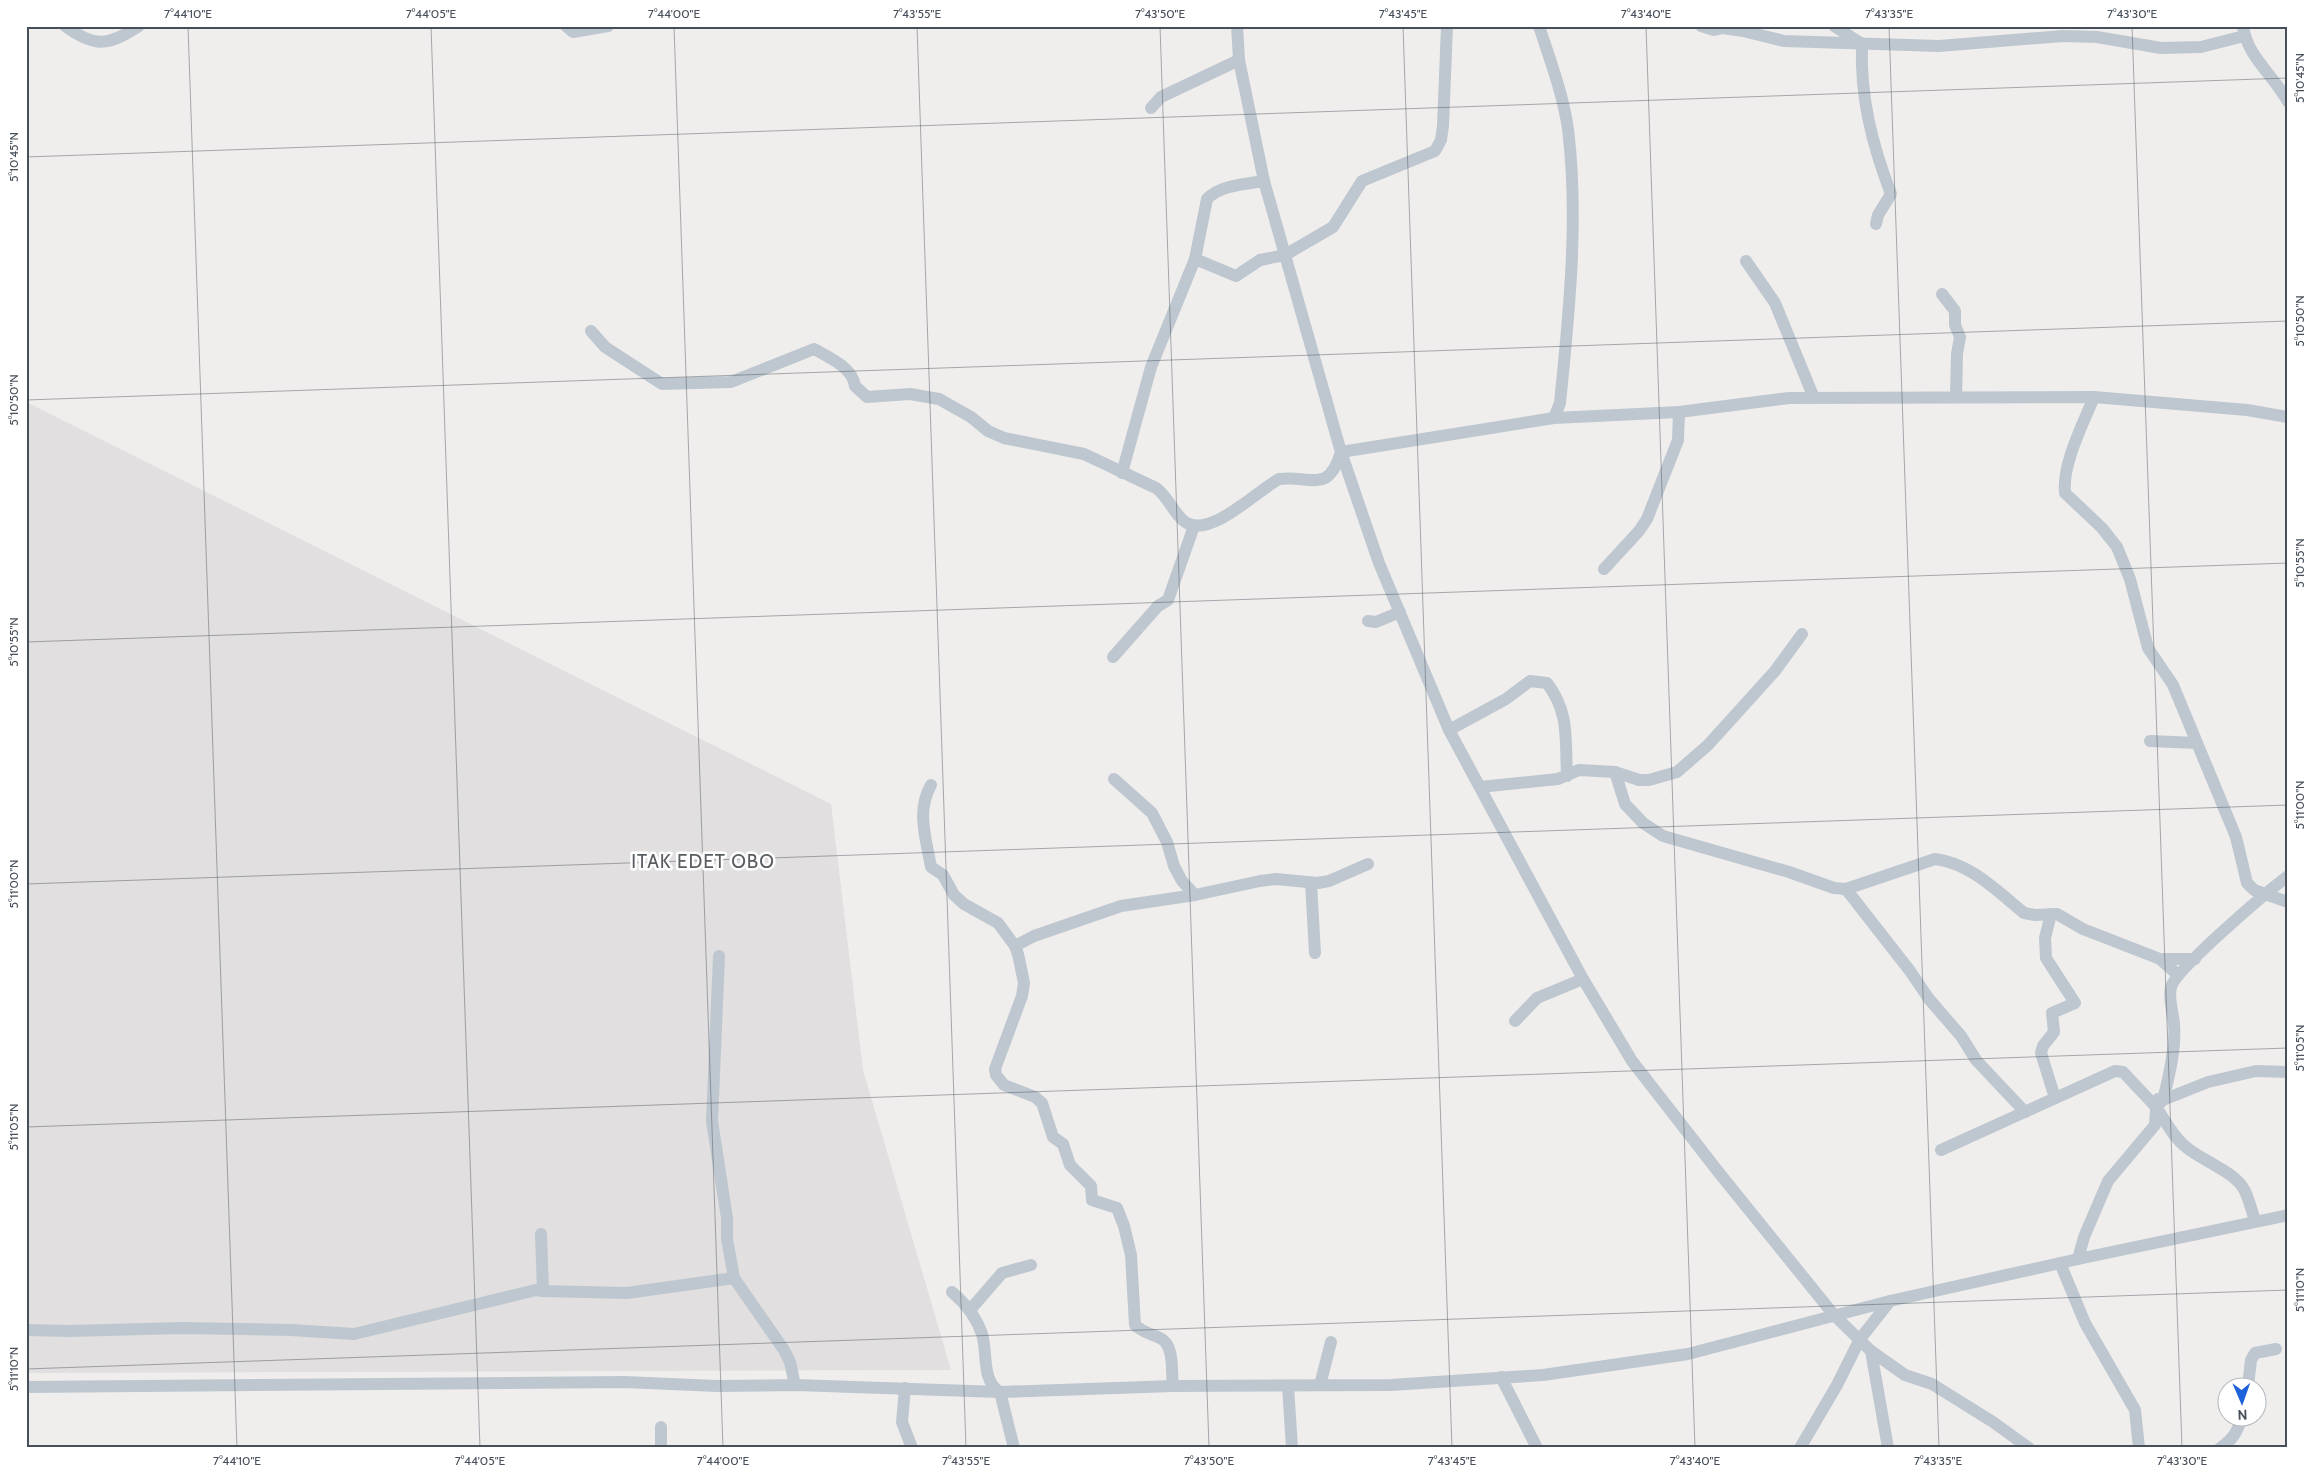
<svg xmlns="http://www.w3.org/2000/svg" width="2314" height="1474" font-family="Cabin,sans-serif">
  <rect width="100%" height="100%" fill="#f0eeed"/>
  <!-- education -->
  <polygon fill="#e1dfdf" points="26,402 831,804 863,1070 951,1370 26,1373"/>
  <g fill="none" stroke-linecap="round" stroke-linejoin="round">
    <!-- minor -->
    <g stroke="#bec7cf" stroke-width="12">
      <path d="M65,26C95,48 108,46 139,26"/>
      <polyline points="566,26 573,32 608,26"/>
      <polyline points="1237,26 1239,60 1264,181 1341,452 1379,563 1449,730 1583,979 1632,1061 1720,1174 1834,1315 1871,1351 1905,1375 1932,1384 1993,1422 2029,1448"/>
      <path d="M1539,26C1550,60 1563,94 1568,129C1579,219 1569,314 1560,403L1554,418"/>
      <polyline points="1701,26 1714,30 1723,28 1743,31 1784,41 1939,46 2063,36 2097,37 2161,48 2201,47 2244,36"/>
      <polyline points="1834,26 1862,44"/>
      <path d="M2243,26C2247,57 2274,75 2288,102"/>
      <path d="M1862,44C1860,97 1872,144 1891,194L1878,215L1876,224"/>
      <polyline points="1151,108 1161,97 1239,60"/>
      <path d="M1195,259L1207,199C1220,185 1246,184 1264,181"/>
      <polyline points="1746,261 1775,303 1814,398"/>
      <polyline points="1942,294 1955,311 1955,325 1960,337 1957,354 1956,397"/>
      <path d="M591,331L605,347L662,384L731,382L814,349C830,358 852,367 855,386L867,397L910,394L939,399L971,417L988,431L1004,438L1084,454L1156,488C1168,496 1176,518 1187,523C1212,537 1258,490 1279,479C1311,475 1328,495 1341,452L1554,418L1679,412L1789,398L2094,397L2247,410L2288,417"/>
      <path d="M2094,397C2083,424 2062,464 2065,493L2102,528L2117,547L2130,579L2148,648L2173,685L2236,837L2247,883L2254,890L2288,902"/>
      <polyline points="1122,473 1151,367 1195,259 1236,276 1260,260 1285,255 1333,227 1362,181 1435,151 1441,140 1443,126 1447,26"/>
      <polyline points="1604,569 1639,531 1647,519 1678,440 1679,412"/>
      <polyline points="1368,621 1376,622 1400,612"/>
      <polyline points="1113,657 1158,606 1168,600 1194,526"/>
      <path d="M1449,730L1506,699L1530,681L1547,683C1570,713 1565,740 1567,776"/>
      <polyline points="2150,741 2197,743"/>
      <path d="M1615,772L1625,804L1643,823L1663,836L1789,872L1834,888L1846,889L1935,859C1970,863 1997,891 2024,913L2035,915L2057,914L2083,929L2160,959L2178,975"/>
      <polyline points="1114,779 1152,813 1167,842 1174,866 1182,881 1195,895"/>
      <path d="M931,785C916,811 926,838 931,867L943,875L954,895L964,904L998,923L1015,946L1018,954L1024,983L1022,996L995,1069L996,1075L1004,1085L1035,1097L1042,1103L1053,1137L1063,1144L1070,1165L1091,1186L1092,1200L1117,1208L1124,1226L1131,1255L1135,1325C1142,1332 1151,1334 1160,1338C1175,1345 1171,1372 1173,1386"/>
      <polyline points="1480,787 1558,779 1579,770 1615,772 1639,780 1649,780 1677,772 1708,745 1775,671 1802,634"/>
      <polyline points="1311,883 1315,953"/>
      <polyline points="1846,889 1910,971 1929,999 1961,1036 1976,1060 2025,1112"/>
      <polyline points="2051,914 2045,938 2046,958 2075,1003 2052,1013 2054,1032 2043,1046 2041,1053 2055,1098"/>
      <polyline points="1015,946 1034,936 1121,906 1195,895 1260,881 1276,879 1318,883 1329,881 1368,864"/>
      <polyline points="719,956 712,1121 727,1218 727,1239 734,1278 784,1350 790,1362 795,1385"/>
      <polyline points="2160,959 2195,959"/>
      <polyline points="1515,1021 1537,998 1583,979"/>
      <polyline points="2158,1099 2163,1100 2208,1082 2256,1071 2288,1072"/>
      <polyline points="1941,1150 2115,1071 2123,1072 2156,1107 2155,1125 2108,1181 2084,1237 2078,1259"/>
      <path d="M2255,1221C2252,1211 2249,1200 2245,1191C2235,1171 2202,1161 2186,1147C2173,1137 2165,1120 2156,1107L2163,1100C2169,1077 2176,1048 2174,1024C2173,1011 2168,1001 2171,987C2176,969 2268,891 2288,876"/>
      <polyline points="541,1234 543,1291 627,1293 734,1278"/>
      <polyline points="2060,1263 2085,1323 2135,1410 2139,1448"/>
      <path d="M952,1292C966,1304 976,1316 982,1334C988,1353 981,1381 1000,1392L1014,1448"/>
      <polyline points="970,1310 1002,1273 1031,1265"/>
      <polyline points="26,1330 69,1331 182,1328 291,1330 354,1334 536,1290 543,1291"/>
      <polyline points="1871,1351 1888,1448"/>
      <polyline points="1501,1377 1537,1448"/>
      <polyline points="1320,1385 1331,1342"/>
      <polyline points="1288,1386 1292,1448"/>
      <polyline points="2248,1386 2251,1360 2255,1353 2276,1349"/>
      <polyline points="26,1387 624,1382 717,1386 795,1385 1000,1392 1173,1386 1391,1385 1543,1375 1688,1354 1890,1301 2078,1259 2288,1215"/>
      <polyline points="905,1388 902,1422 912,1448"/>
      <polyline points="661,1448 661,1427"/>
      <polyline points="1800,1448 1837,1385 1860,1339 1890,1301"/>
      <path d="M2220,1448C2233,1440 2238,1431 2242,1416"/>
    </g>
  </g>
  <!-- ticks -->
  <path fill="none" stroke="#464f5a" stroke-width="1" stroke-opacity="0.45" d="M188,26L237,1448M431,26L480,1448M674,26L723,1448M917,26L966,1448M1160,26L1209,1448M1403,26L1452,1448M1646,26L1695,1448M1889,26L1939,1448M2132,26L2182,1448M26,157L2288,78M26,400L2288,321M26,642L2288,563M26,884L2288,805M26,1127L2288,1048M26,1369L2288,1290"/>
  <g text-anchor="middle" stroke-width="5" stroke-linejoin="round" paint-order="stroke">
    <!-- quarter labels -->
    <g font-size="19" letter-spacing="1" fill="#5a5d62" stroke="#fff">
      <text x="703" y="868">ITAK EDET OBO</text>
    </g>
  </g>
  <!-- border -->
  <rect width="2314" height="1474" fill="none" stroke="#ffffff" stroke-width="55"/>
  <!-- north arrow -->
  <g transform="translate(2242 1402) rotate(178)"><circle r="24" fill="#ffffff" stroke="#b5b9bd"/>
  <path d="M0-4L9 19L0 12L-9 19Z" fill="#1d62da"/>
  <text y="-8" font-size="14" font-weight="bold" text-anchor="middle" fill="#464f5a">N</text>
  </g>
  <rect x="28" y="28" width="2258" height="1418" fill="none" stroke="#464f5a" stroke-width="2"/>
  <g font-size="12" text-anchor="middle" fill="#464f5a">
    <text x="188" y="18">7°44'10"E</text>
    <text x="431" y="18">7°44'05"E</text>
    <text x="674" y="18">7°44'00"E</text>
    <text x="917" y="18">7°43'55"E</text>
    <text x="1160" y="18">7°43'50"E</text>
    <text x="1403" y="18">7°43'45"E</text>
    <text x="1646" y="18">7°43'40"E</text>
    <text x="1889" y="18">7°43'35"E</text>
    <text x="2132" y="18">7°43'30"E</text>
    <text transform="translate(2300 78) rotate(-90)" y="4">5°10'45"N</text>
    <text transform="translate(14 157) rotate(-90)" y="4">5°10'45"N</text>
    <text transform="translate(2300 321) rotate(-90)" y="4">5°10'50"N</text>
    <text transform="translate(14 400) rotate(-90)" y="4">5°10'50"N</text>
    <text transform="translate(2300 563) rotate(-90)" y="4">5°10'55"N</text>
    <text transform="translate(14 642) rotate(-90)" y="4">5°10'55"N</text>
    <text transform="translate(2300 805) rotate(-90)" y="4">5°11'00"N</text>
    <text transform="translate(14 884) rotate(-90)" y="4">5°11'00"N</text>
    <text transform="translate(2300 1048) rotate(-90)" y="4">5°11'05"N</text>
    <text transform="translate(14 1127) rotate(-90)" y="4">5°11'05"N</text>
    <text transform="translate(2300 1290) rotate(-90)" y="4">5°11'10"N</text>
    <text transform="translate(14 1369) rotate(-90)" y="4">5°11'10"N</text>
    <text x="237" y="1465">7°44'10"E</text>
    <text x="480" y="1465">7°44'05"E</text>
    <text x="723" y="1465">7°44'00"E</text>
    <text x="966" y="1465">7°43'55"E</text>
    <text x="1209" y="1465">7°43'50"E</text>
    <text x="1452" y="1465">7°43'45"E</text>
    <text x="1695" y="1465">7°43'40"E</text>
    <text x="1938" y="1465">7°43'35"E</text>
    <text x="2182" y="1465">7°43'30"E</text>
  </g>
</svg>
